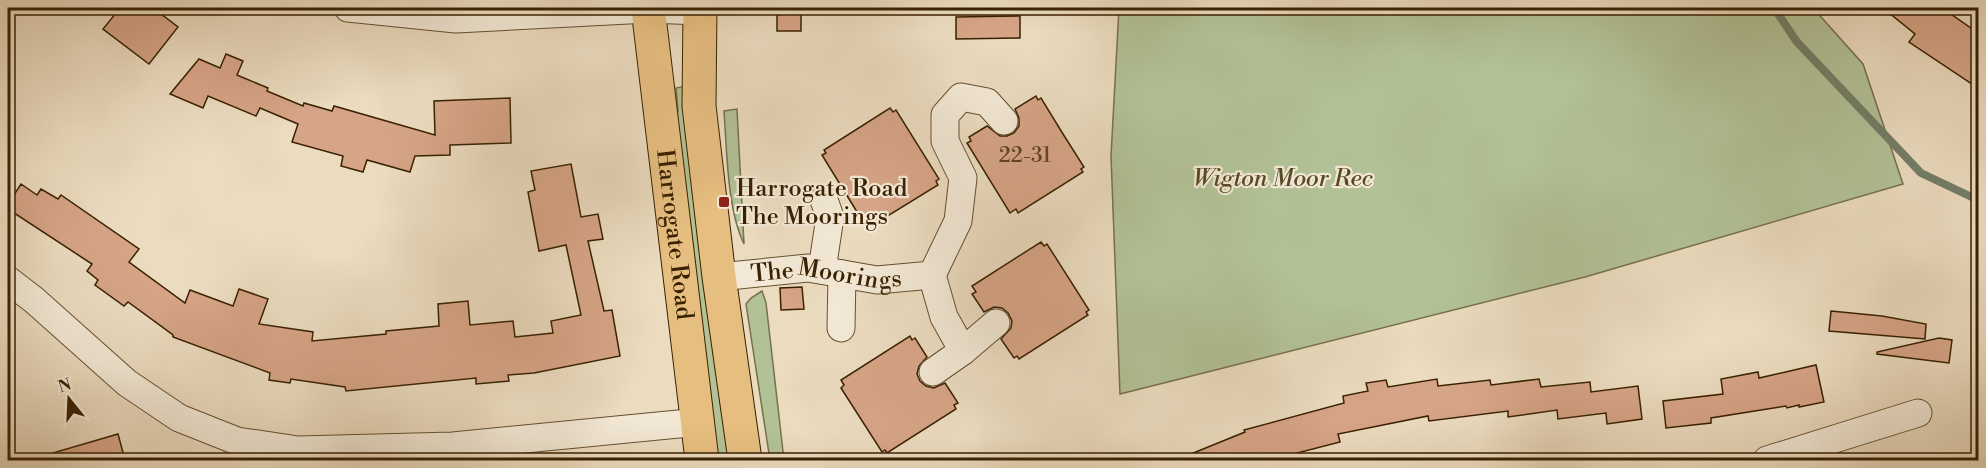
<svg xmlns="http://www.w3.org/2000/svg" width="1986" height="468" font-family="'Libre Bodoni',serif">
  <rect width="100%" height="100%" fill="#ebdbbf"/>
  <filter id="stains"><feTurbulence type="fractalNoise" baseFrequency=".00333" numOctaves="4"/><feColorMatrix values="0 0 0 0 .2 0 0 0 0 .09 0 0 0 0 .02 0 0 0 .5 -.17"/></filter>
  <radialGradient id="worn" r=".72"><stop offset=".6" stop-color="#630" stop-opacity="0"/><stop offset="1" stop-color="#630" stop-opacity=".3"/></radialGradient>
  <!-- green -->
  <g fill="#b2c196" stroke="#76714c" stroke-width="1.5">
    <polygon points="1119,8 1813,8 1863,64 1903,184 1585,277 1120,394 1111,156"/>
    <polygon points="687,86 733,460 716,460 672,132 678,111 676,88"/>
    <path d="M737,109L744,244C727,209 727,151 724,111Z"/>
    <polygon points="762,291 766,303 784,460 770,460 746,304 751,298"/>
  </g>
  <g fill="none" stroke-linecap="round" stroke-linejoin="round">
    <!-- stream -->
    <polyline stroke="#737e68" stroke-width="8" points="1774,8 1797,42 1921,173 1978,200"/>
  </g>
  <!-- building -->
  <g fill="#d6a486" stroke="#392101" stroke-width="1.5">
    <polygon points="120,8 153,8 178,27 149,64 103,29"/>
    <rect x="777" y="8" width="24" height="23"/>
    <polygon points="1883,8 1942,8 1978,33 1978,88 1909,42 1915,34"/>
    <polygon points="1020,16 1020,38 956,39 956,17"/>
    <polygon points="226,54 243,61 237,75 268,88 267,91 303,106 304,103 332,111 334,106 435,135 434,101 510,98 511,143 450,145 450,155 415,156 410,172 367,160 363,172 341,166 343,156 292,142 298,124 260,108 256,116 208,96 203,108 170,94 199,59 220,68"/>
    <polygon points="1036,96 1038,100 1041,98 1063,134 1084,167 1081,169 1083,172 1018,213 1016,209 1010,213 967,143 971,141 969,137 987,126 1000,136 1007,136 1014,133 1019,126 1019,118 1015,109"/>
    <polygon points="890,108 893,112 896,110 939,179 936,181 938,185 873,225 871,221 865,225 822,155 826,153 824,150"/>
    <polygon points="571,164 581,217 598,214 603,239 588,241 604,311 612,310 620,356 534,373 508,375 509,381 476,384 476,378 346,391 345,387 291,379 290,383 269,380 270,373 173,337 173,335 128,302 124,306 95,285 98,280 87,271 92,264 8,209 8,204 21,184 37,195 41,189 58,199 61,195 139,249 129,262 185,303 190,290 233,306 239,289 268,299 259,324 313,332 312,341 386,334 386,331 439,326 438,304 468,301 470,325 513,321 515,337 553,333 551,321 581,315 566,245 539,251 528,192 535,190 531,171"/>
    <polygon points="1041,242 1044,246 1047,244 1089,310 1086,312 1088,315 1019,359 1017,356 1014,358 1001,339 1011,328 1012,321 1008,313 1002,308 994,307 984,312 972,294 976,292 972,286"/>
    <polygon points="802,287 804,309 781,310 780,288"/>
    <polygon points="1831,311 1882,316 1926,324 1925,339 1829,331"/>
    <polygon points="910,336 912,340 915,338 927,357 919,366 917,374 920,381 926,386 934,388 945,383 958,403 954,405 956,409 887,453 885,450 882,452 841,388 844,385 841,380"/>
    <polygon points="1939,338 1952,340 1949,363 1877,354 1877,352"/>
    <polygon points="1816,365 1824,402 1799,407 1799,405 1787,408 1786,406 1711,418 1711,423 1666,428 1663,401 1723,394 1721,379 1758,372 1759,378"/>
    <polygon points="1437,379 1438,386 1490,380 1491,385 1539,379 1541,387 1590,382 1591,392 1638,386 1642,419 1607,424 1606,413 1558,419 1557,410 1508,417 1508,411 1429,421 1428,416 1338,434 1340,442 1270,460 1176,460 1245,432 1244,430 1344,403 1343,396 1368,391 1366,383 1386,380 1388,387"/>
    <polygon points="118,434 125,460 47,460 46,455"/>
  </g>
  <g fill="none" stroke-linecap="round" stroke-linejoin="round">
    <!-- minor casing -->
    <g stroke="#665030" stroke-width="29">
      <g id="minor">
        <polyline points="348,8 456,19 648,9 700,11"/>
        <polyline points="822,270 830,217 824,200"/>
        <polyline points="932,275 944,317 963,351 933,372"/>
        <path id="s1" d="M719,277L808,268L877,280L932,275L958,221L963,178L945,141V115L961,97L987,102L1004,121"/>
        <polyline points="8,280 34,300 127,383 179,418 237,441 298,450 453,446 699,422"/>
        <polyline points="841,328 842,274"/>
        <polyline points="963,351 996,323"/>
        <polyline points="1767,460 1918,413"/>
      </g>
    </g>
    <!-- highway casing -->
    <g stroke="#392101" stroke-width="35">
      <g id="highway">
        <path id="s2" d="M648,8L702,460"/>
        <polyline points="700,8 699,106 719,277 745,460"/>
      </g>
    </g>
    <!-- minor -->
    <use href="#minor" stroke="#f2e8d5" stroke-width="27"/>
    <!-- highway -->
    <use href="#highway" stroke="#e6be80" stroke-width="33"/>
  </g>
  <!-- markers -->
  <rect fill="#8f2418" stroke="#f2e8d5" stroke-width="2" x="718" y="196" width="12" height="12" rx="3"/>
  <g text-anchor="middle" stroke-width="4.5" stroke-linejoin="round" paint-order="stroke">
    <!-- number labels -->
    <g font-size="21" fill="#604222">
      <text x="1025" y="162">22-31</text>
    </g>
    <!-- park labels -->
    <g font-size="24" font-style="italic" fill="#574926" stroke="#f2e8d5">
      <text x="1283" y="186">Wigton Moor Rec</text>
    </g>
    <!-- poi labels -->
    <g font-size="24" fill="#392101" stroke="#f2e8d5" text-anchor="start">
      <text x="736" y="196">Harrogate Road<tspan x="736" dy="28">The Moorings</tspan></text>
    </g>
    <!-- street labels -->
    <g font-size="24" fill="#392101" stroke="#f2e8d5">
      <text dy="8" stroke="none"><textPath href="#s2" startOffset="228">Harrogate Road</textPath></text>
      <text dy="8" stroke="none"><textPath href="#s1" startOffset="108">The Moorings</textPath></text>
    </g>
  </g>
  <!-- margin -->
  <rect width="1986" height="468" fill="none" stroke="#ebdbbf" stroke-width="30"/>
  <rect x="9" y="9" width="1968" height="450" fill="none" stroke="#392101" stroke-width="3"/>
  <rect x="15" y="15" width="1956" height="438" fill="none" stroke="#392101" stroke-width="1.5"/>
  <!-- north arrow -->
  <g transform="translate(69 399) rotate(342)" stroke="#f2e8d5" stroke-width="4.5" paint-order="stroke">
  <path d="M0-4.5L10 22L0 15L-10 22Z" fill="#392101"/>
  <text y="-9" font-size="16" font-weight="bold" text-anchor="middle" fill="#392101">N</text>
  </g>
  <rect width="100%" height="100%" filter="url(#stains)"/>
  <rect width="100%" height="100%" fill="url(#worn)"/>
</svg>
